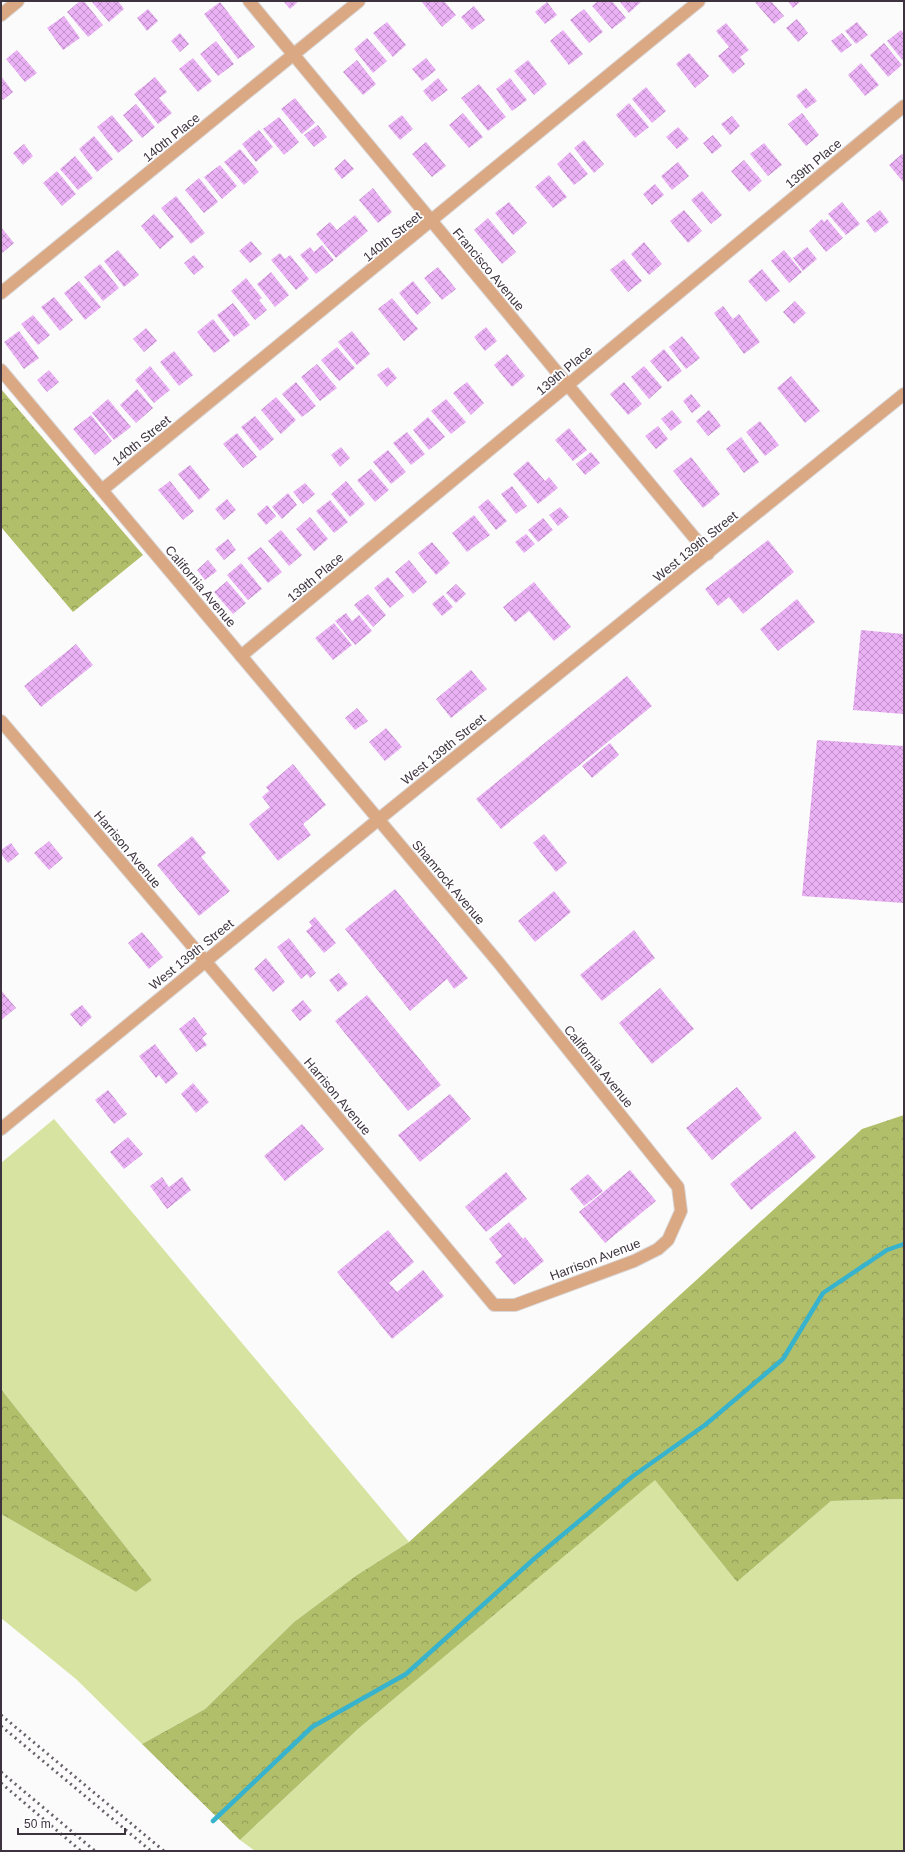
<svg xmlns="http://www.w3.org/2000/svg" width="905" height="1852" font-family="Helvetica,sans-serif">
  <defs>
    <pattern id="forest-crowns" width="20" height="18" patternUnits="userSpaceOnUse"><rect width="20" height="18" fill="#b1bf6a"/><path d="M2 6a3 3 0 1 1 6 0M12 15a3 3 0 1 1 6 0" fill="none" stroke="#919c59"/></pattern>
    <pattern id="building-cross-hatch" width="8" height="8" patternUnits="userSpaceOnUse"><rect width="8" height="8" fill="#ebb1f5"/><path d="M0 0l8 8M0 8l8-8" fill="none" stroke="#c091c8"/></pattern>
  </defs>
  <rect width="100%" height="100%" fill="#fbfbfb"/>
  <!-- grass -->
  <g fill="#d6e3a1">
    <polygon points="54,1119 409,1542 357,1575 294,1622 205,1709 142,1744 76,1679 1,1618 1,1514 136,1592 152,1580 1,1389 1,1163"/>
    <polygon points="655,1479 737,1582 831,1501 904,1499 904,1851 255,1851 240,1840 358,1729"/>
  </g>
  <!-- forest -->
  <g fill="url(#forest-crowns)">
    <polygon points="1,389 143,555 73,612 1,527"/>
    <polygon points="904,1115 904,1499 831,1501 737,1582 655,1480 358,1729 240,1840 142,1744 205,1709 294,1622 357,1575 409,1542 862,1129"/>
    <polygon points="1,1389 152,1580 136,1592 1,1514"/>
  </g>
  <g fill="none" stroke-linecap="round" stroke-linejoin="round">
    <!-- stream -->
    <polyline stroke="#37b3ce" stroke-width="4.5" points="213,1821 312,1727 406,1674 535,1558 633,1476 705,1425 783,1359 823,1293 887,1250 904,1244"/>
  </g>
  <!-- building -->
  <g fill="url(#building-cross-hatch)">
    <polygon points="80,1 84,1 103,25 88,37 67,12"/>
    <polygon points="91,1 118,1 124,9 109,22"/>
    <polygon points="283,1 299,1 290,9"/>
    <polygon points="421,1 444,1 456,15 442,27"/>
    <polygon points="598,1 612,1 626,18 612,29 592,6"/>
    <polygon points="619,1 642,1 629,13"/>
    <polygon points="754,1 771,1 784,16 774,24"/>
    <polygon points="788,1 801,1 793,8"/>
    <polygon points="220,2 255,47 238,59 204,14"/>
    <polygon points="547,2 557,15 545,24 535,12"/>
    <polygon points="474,6 485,20 472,30 461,17"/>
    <polygon points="148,9 158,21 147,31 137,18"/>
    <polygon points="584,9 603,32 589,43 570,20"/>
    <polygon points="64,16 80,38 63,50 47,28"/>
    <polygon points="797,19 808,33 798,42 786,28"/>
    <polygon points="387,22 406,45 393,57 373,33"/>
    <polygon points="857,22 868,35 856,44 845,31"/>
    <polygon points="726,23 749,50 740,57 745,64 733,74 718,56 729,47 716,31"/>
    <polygon points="563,30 583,54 569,65 550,41"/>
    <polygon points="901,30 904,34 904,62 887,41"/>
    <polygon points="180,33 189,44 180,52 171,41"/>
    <polygon points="842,33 852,45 841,53 831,41"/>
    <polygon points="367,38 387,61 373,73 354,49"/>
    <polygon points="216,41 234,64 218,76 200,54"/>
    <polygon points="884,43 902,65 888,77 870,55"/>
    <polygon points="17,50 37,73 25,82 6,59"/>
    <polygon points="689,53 709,76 695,88 676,64"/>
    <polygon points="193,58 212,81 198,92 179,69"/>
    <polygon points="426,58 436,70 422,81 412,69"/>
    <polygon points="357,60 376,84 363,95 343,72"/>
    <polygon points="528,60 547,84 534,95 514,71"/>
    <polygon points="861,63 879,85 865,96 848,75"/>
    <polygon points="1,76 13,92 3,100 1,98"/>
    <polygon points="155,77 167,92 159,98 172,113 158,124 134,94"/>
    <polygon points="438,78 448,90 432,102 423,91"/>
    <polygon points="510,78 527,100 512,111 496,89"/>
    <polygon points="479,84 506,117 488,131 461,98"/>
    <polygon points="646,87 666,111 652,123 632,99"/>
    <polygon points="806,88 817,101 806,109 796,96"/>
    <polygon points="295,98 315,123 302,134 281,109"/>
    <polygon points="629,103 649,127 635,138 616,115"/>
    <polygon points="136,104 155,127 142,138 123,115"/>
    <polygon points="463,113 483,137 469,148 449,125"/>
    <polygon points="802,113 819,135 806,146 788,124"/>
    <polygon points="112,115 133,141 118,153 97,127"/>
    <polygon points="402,115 413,129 400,140 388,126"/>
    <polygon points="732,116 740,126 730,135 721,124"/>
    <polygon points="279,117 299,142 284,155 263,129"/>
    <polygon points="318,125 327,137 314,147 304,135"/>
    <polygon points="678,127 689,139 677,149 666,137"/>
    <polygon points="259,130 273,147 256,162 242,144"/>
    <polygon points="713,135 722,146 712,154 703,143"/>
    <polygon points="94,136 113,159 97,172 79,149"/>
    <polygon points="584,140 604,164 594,173 574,148"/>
    <polygon points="426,142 446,166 432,177 412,154"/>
    <polygon points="764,143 782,165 768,176 750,154"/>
    <polygon points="24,144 33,156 23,165 13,153"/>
    <polygon points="240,149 259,172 244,185 224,162"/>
    <polygon points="570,152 588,174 574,185 557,164"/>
    <polygon points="902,154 904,155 904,183 889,165"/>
    <polygon points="75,156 93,178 78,190 60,169"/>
    <polygon points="345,159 354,169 342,179 334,169"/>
    <polygon points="744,160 762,181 749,192 731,171"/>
    <polygon points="678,162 689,176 672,190 661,176"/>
    <polygon points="220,165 237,186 222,199 204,177"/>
    <polygon points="57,171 76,194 62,206 43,183"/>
    <polygon points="549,175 567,197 553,208 535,187"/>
    <polygon points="199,178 218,202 204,213 185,190"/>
    <polygon points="655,184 664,195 652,205 643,194"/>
    <polygon points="373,188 392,212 378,223 359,200"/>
    <polygon points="702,191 722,215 711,224 691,200"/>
    <polygon points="176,196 205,233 191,244 161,208"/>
    <polygon points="509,202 527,223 513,235 495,213"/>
    <polygon points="842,202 860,224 846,235 828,214"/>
    <polygon points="684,210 702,231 688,243 670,221"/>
    <polygon points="880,210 889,222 875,233 866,221"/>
    <polygon points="154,214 174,237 160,249 141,226"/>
    <polygon points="355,215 368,231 336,258 316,234 330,222 337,230"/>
    <polygon points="488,218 516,252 502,264 474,230"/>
    <polygon points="822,219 824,222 827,219 843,238 826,252 809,231"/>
    <polygon points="1,227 14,243 1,254"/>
    <polygon points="251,241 262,254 250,263 239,251"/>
    <polygon points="644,242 662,264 649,275 631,254"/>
    <polygon points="322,245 334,260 316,274 300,255 310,247 314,252"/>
    <polygon points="807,247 817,259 803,271 793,258"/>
    <polygon points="118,250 139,275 124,287 104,261"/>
    <polygon points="784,250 802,272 789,283 771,261"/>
    <polygon points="280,253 285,259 290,255 309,279 296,290 271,260"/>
    <polygon points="194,255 204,267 194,275 184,263"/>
    <polygon points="624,259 642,281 628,292 610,270"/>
    <polygon points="100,264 119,288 103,301 84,277"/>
    <polygon points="438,267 456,289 442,300 424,278"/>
    <polygon points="762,269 780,291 766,302 748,281"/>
    <polygon points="271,272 289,295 275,307 257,284"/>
    <polygon points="246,278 262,298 259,300 267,310 255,320 231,291"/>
    <polygon points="79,281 101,307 85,320 64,293"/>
    <polygon points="413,281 431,303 417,315 399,293"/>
    <polygon points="54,297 73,320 60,331 41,307"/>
    <polygon points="392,298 418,329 404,341 378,309"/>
    <polygon points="795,301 806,313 794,324 783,312"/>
    <polygon points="233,303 250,325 234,337 217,315"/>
    <polygon points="723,306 733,319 739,314 760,342 744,354 714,313"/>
    <polygon points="33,315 50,335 38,345 21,324"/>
    <polygon points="213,319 230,341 214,353 197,332"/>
    <polygon points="486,327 497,341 485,351 474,337"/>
    <polygon points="146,328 157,341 144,352 133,339"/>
    <polygon points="19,331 39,358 24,369 4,342"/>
    <polygon points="352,331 370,354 357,365 338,342"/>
    <polygon points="682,336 700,358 686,369 669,347"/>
    <polygon points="337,347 355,368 339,381 321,360"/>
    <polygon points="664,349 682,371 668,382 650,361"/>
    <polygon points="174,351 193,375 179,386 160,362"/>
    <polygon points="507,354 525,376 512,387 494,365"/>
    <polygon points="317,364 337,388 320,401 301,377"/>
    <polygon points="150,366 170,390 154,403 135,380"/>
    <polygon points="644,366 662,387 649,399 631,377"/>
    <polygon points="388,367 397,378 387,387 377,375"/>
    <polygon points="49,370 59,382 47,392 37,380"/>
    <polygon points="791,376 820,411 805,423 777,388"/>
    <polygon points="296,382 316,406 302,417 282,394"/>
    <polygon points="467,382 484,403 471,415 453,393"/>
    <polygon points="624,382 642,404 628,415 610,394"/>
    <polygon points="137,389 153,408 136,423 120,405"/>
    <polygon points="691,394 701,406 692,413 683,401"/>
    <polygon points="276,397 296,420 281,434 261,410"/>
    <polygon points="108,399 131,427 114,440 92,413"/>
    <polygon points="446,399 466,422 451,434 431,411"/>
    <polygon points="672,410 682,422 671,431 661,419"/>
    <polygon points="709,410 721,426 708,436 696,421"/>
    <polygon points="91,415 112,441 95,455 73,429"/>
    <polygon points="255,416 274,439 260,451 241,427"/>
    <polygon points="428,417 445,437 429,450 413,430"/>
    <polygon points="760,421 779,445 765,456 746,432"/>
    <polygon points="658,426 668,439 656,449 645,436"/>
    <polygon points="569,428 587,450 573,461 555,440"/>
    <polygon points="407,432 425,454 411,465 393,443"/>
    <polygon points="237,433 257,457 243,468 223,444"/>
    <polygon points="741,437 759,462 744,473 726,449"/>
    <polygon points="341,447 350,458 340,467 331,455"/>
    <polygon points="388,450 406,472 391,484 373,462"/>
    <polygon points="591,452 600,463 585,475 576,464"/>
    <polygon points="691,457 720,494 703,508 673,471"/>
    <polygon points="528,461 545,481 549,477 558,488 538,504 513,474"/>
    <polygon points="190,465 210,490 199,500 178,474"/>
    <polygon points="371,469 389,490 375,502 357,480"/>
    <polygon points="170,481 194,511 183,520 158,490"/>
    <polygon points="346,481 365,504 350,517 331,494"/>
    <polygon points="305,483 315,494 303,504 293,492"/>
    <polygon points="512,486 527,506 516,514 501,494"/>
    <polygon points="288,493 297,505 282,519 272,507"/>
    <polygon points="227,499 236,510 224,520 215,509"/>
    <polygon points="488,499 507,521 496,530 478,507"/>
    <polygon points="330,500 348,522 334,533 316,511"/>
    <polygon points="267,505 276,516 266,525 257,514"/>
    <polygon points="560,507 569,517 558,526 549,515"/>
    <polygon points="474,515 490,535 467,552 452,533"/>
    <polygon points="310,517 328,539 314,551 296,529"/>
    <polygon points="543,518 553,530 538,542 528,530"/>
    <polygon points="281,530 302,555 289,566 268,541"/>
    <polygon points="526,534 535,544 524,553 515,542"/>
    <polygon points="228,539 236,550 224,560 215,549"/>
    <polygon points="768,540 794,572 743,614 729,597 718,606 705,589"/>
    <polygon points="432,542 450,563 436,575 418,553"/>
    <polygon points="261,547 282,572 268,583 247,558"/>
    <polygon points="208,560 217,571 205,580 197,570"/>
    <polygon points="409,560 427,582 413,594 395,572"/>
    <polygon points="241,563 262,589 248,600 227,575"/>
    <polygon points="388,577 404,596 390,608 374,588"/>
    <polygon points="227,581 246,603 233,614 214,592"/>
    <polygon points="534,582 571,627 554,641 529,611 515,622 503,607"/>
    <polygon points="456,584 466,594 456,603 446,593"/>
    <polygon points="368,594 386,615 373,627 354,605"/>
    <polygon points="443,595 453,607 442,616 432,604"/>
    <polygon points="797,599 815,622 778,651 760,629"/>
    <polygon points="346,613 352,621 359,615 372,631 355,645 335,621"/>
    <polygon points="334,623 352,645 333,660 315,638"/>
    <polygon points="861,630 904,634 904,714 853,710"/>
    <polygon points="76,644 93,665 41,707 24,686"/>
    <polygon points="471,670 487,689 451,718 436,699"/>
    <polygon points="627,676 652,706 501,829 476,799"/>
    <polygon points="357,708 368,721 355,730 345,718"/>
    <polygon points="386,728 402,747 385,761 369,742"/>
    <polygon points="817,740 904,746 904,903 802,896"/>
    <polygon points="610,743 619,755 592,778 582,766"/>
    <polygon points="293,764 326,805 303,824 311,835 278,861 249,824 270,807 262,797 269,791 266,787"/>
    <polygon points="544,834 567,863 556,872 533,843"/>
    <polygon points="192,836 206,853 201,857 230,891 199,916 157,865"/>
    <polygon points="49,841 63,858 49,870 34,853"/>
    <polygon points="11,843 19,854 8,863 1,854 1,850"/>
    <polygon points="395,889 468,978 454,989 447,979 410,1011 345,929"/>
    <polygon points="554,891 571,912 535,942 518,921"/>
    <polygon points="315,917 336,943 324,953 306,931 312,926 309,922"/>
    <polygon points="634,930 655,958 602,1001 580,975"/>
    <polygon points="142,932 163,957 149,969 128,943"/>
    <polygon points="289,938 316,973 310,978 307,974 301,979 277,947"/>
    <polygon points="266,958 285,982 273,992 254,969"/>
    <polygon points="339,973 348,984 338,992 329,980"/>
    <polygon points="660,988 694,1029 652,1064 619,1023"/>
    <polygon points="1,990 16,1008 1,1020"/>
    <polygon points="367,995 441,1085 408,1111 335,1021"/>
    <polygon points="303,1000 312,1011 300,1021 291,1010"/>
    <polygon points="82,1005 92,1017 81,1027 70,1014"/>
    <polygon points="194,1017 207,1034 202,1038 207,1045 196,1052 179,1029"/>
    <polygon points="155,1044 178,1074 166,1084 159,1075 156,1078 139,1056"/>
    <polygon points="193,1083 209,1102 196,1113 181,1094"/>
    <polygon points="737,1087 762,1118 712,1160 686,1128"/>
    <polygon points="108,1090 127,1114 114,1124 95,1100"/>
    <polygon points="450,1094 471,1119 420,1162 398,1135"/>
    <polygon points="302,1124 324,1149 285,1181 264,1156"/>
    <polygon points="795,1131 816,1157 751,1210 730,1184"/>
    <polygon points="128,1137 143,1154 124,1169 110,1152"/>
    <polygon points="630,1170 656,1201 605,1243 579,1212"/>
    <polygon points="506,1172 527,1199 486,1232 465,1207"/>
    <polygon points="588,1174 603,1191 584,1206 570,1189"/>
    <polygon points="162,1177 169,1187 182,1177 191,1190 167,1209 150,1186"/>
    <polygon points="509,1222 523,1239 525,1237 544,1261 514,1285 495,1262 502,1256 489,1239"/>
    <polygon points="388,1230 414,1262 389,1283 397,1292 423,1270 444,1296 392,1339 337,1272"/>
  </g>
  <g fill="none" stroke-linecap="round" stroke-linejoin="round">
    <!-- minor casing -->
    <g stroke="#d9d7d9" stroke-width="14">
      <g id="minor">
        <polyline points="249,1 708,554"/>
        <polyline points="1,15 18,1"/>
        <polyline points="1,293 359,1"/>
        <polyline points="1,370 499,963 678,1187 681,1211 668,1240 658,1249 634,1261 515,1305 494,1305 309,1083 1,721"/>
        <polyline points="102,490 699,1"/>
        <polyline points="241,656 904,106"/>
        <polyline points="1,1129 379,819 904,394"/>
      </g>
    </g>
    <!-- minor -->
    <use href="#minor" stroke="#dba884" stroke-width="12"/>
    <!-- rail -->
    <g stroke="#675f69" stroke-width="3" stroke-dasharray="2 4" stroke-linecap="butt">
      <polyline points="1,1715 164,1851"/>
      <polyline points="1,1726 151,1851"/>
      <polyline points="1,1772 95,1851"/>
      <polyline points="1,1783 81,1851"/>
    </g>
  </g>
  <g text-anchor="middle" stroke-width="3.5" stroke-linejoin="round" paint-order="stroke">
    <!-- street labels -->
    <g font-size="13" fill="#3d333f" stroke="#fff">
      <text transform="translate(171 137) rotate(-39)" y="5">140th Place</text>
      <text transform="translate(813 163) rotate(-40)" y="5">139th Place</text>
      <text transform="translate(392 236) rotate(-39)" y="5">140th Street</text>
      <text transform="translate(489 269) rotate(50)" y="5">Francisco Avenue</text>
      <text transform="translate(564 370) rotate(-40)" y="5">139th Place</text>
      <text transform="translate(141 440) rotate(-39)" y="5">140th Street</text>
      <text transform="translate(695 546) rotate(-39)" y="5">West 139th Street</text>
      <text transform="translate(315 577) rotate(-40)" y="5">139th Place</text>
      <text transform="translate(201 586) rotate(50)" y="5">California Avenue</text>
      <text transform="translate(443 749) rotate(-39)" y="5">West 139th Street</text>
      <text transform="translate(128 849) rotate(50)" y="5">Harrison Avenue</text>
      <text transform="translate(449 882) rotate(50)" y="5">Shamrock Avenue</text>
      <text transform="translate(191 954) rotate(-39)" y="5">West 139th Street</text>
      <text transform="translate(599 1066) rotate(51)" y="5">California Avenue</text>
      <text transform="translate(338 1096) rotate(50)" y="5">Harrison Avenue</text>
      <text transform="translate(595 1259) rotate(-21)" y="5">Harrison Avenue</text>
    </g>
  </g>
  <!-- border -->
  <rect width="905" height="1852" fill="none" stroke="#3d333f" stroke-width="4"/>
  <!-- scale -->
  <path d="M18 1828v6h107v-6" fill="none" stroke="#3d333f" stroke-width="2"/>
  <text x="24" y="1828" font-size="12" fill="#3d333f" stroke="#ffffff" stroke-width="3" paint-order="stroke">50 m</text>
</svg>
